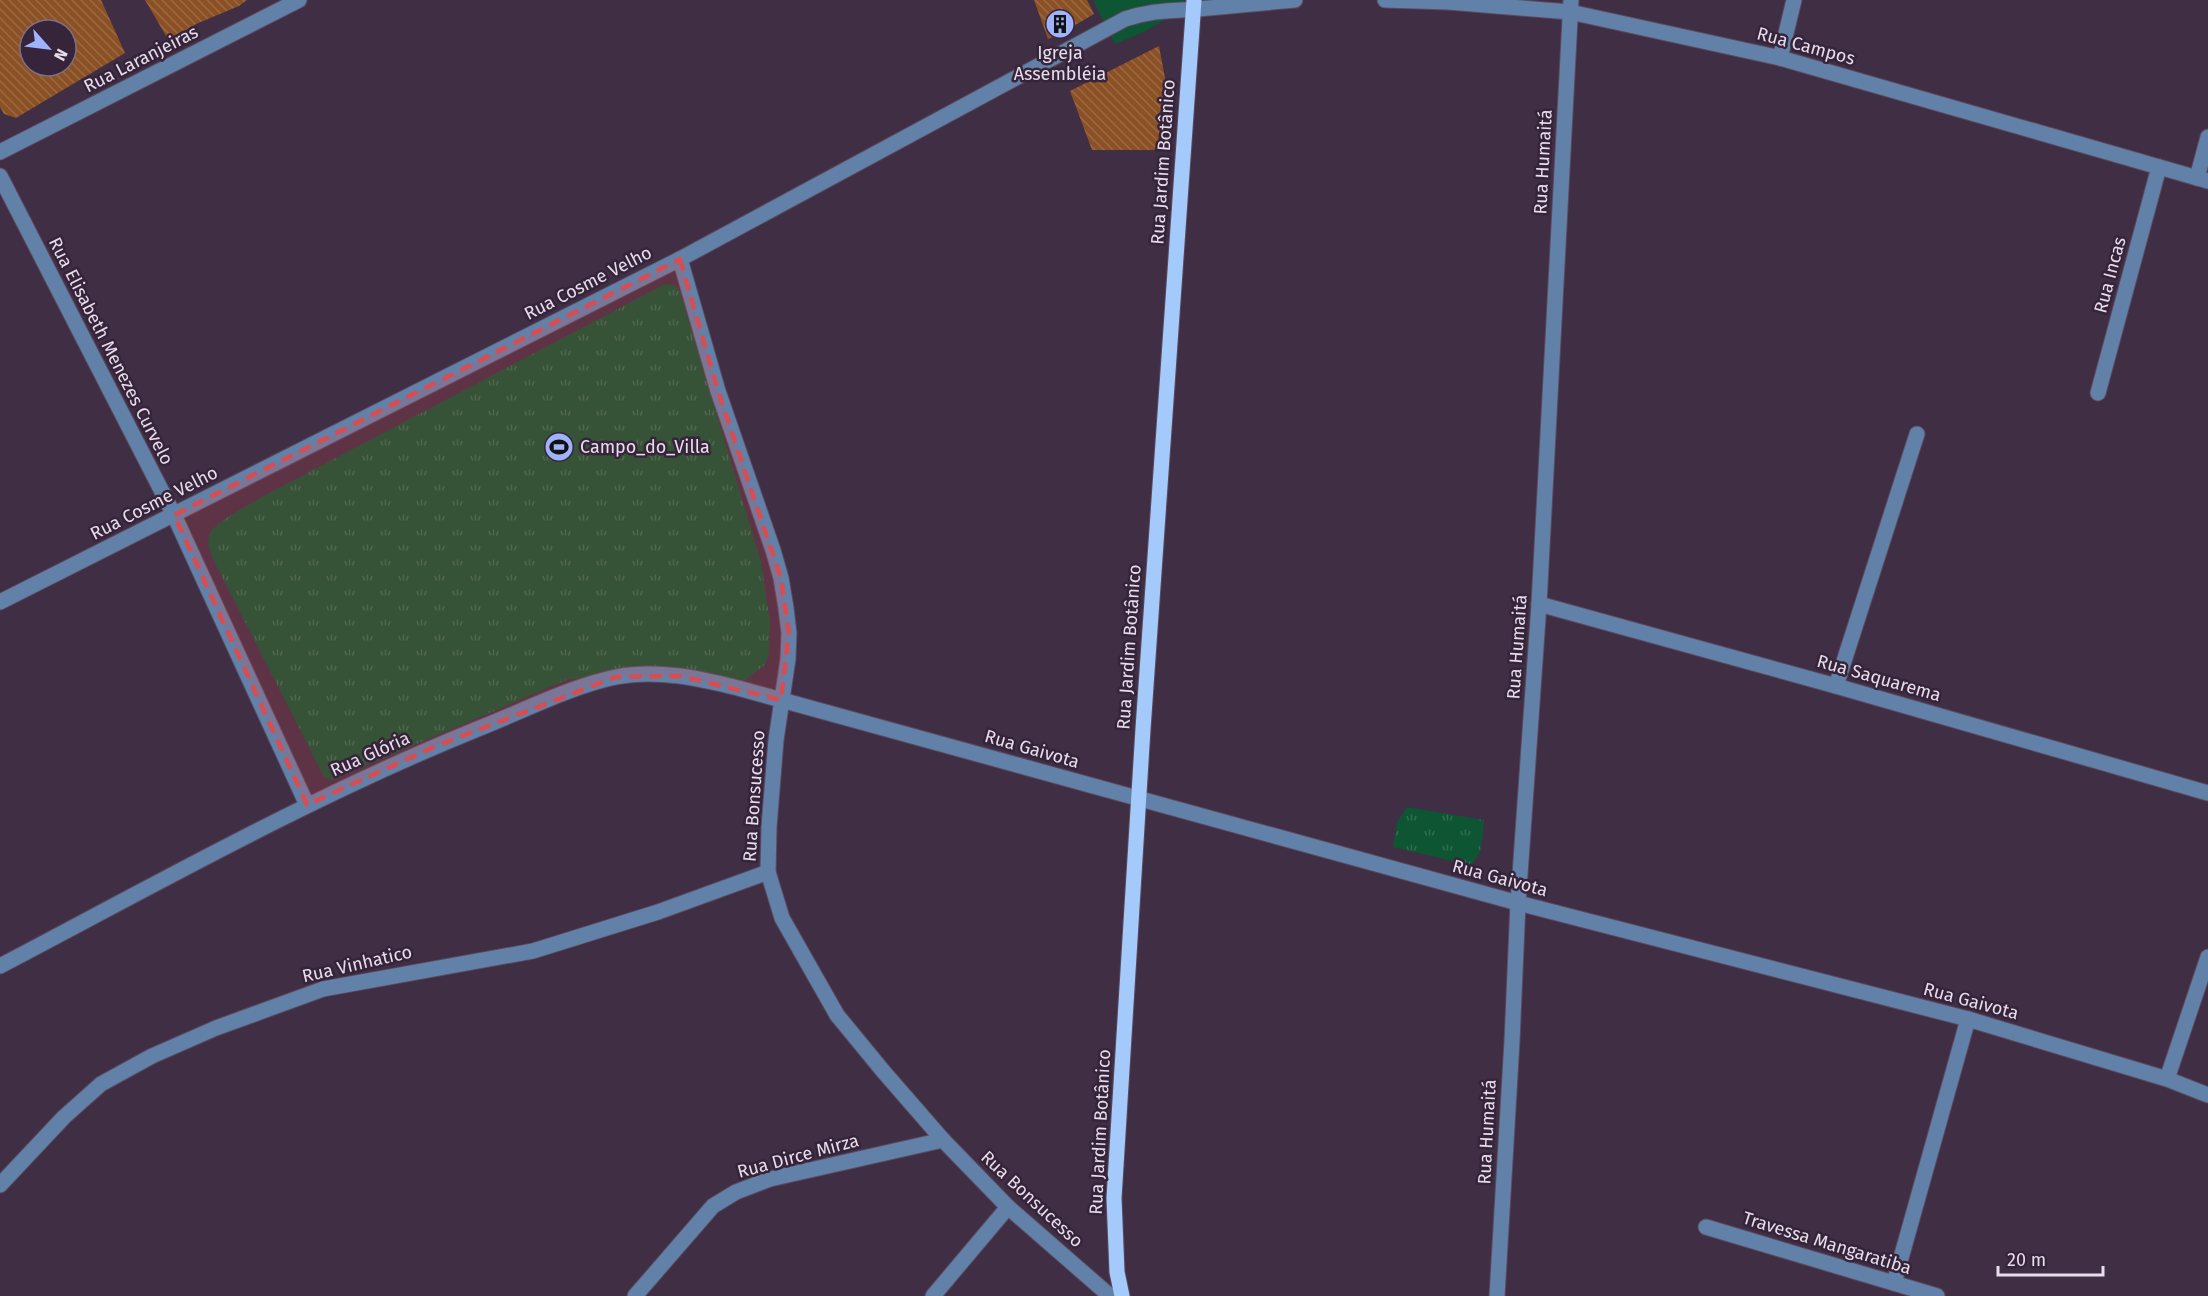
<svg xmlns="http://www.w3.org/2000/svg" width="2208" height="1296" font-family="'Fira Sans',sans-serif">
  <defs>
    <pattern id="park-tufts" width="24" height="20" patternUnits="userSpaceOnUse" patternTransform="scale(1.5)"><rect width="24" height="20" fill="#0d5533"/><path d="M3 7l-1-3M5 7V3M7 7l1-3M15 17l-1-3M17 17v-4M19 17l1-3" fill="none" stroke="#306d51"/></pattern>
    <pattern id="building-back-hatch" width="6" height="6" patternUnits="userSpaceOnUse" patternTransform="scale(1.5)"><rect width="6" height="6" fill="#8b5024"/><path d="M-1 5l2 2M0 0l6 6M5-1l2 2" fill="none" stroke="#9b6944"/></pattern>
  </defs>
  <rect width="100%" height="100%" fill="#402e44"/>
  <!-- grass -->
  <polygon fill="#0d5533" points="1093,0 1185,0 1163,21 1144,32 1115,44"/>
  <!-- park -->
  <g fill="url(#park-tufts)">
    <path d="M665,284L674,285L679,289L761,562L770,622L769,653L765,665L745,680L728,685L703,688L680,684L569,679L332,780L324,777L213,559C210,552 207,545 209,536C212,523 249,505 262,497Z"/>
    <path d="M1407,807L1484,820C1482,837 1484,854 1470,865L1393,847L1397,822Z"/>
  </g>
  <!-- building -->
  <g fill="url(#building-back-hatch)" fill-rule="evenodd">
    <path d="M0,0H101L125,53L16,118L4,114L0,107ZM30,30H66V66H30Z"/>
    <polygon points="145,0 247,0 239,6 196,24 169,41"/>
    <polygon points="1034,0 1087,0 1094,14 1060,34 1048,39"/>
    <polygon points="1159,46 1165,78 1162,122 1156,150 1092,150 1070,91"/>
  </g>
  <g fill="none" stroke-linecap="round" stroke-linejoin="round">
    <!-- minor casing -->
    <g stroke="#5b4a5f" stroke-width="17">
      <g id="minor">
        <polyline points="1385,0 1448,2 1570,12 1780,58 2208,181"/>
        <polyline points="1780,58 1794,0"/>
        <polyline points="0,152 299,0"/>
        <polyline points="0,176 174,515 307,805"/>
        <polyline points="2197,178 2208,137"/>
        <polyline points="680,259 718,391 773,550 781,578 786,608 789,633 788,659 776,740 769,827 768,872 782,918 837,1015 883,1071 943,1140 1008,1207 1110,1296"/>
        <polyline points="2098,393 2159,167"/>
        <path d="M0,602L680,259L1125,19C1153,10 1170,11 1198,9C1230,6 1263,3 1295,0"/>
        <polyline points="1539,604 1836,686 2208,793"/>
        <polyline points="1836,686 1917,434"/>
        <path d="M0,966C158,883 314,795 480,728C523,711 572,686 616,677C657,669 698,678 738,688L1518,903L1968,1019L2167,1079L2208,1095"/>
        <polyline points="2167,1079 2208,957"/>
        <polyline points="0,1185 64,1117 101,1084 152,1056 216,1028 323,989 533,951 658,912 768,872"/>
        <polyline points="1706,1227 1937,1296"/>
        <polyline points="1894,1283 1968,1019"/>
        <polyline points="635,1296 713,1206 736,1192 770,1179 943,1140"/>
        <polyline points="933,1296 1008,1207"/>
        <polyline points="1497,1296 1512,1041 1518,903 1539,604 1571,0"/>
      </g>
    </g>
    <!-- major casing -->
    <g stroke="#5b4a5f" stroke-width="17">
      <polyline id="major" points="1122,1296 1117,1272 1114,1198 1143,729 1194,0"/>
    </g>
    <!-- minor -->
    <use href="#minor" stroke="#6281a9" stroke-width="15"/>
    <!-- major -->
    <use href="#major" stroke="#a4cafb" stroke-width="15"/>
  </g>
  <!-- marked area -->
  <path fill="#da4c4f" fill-opacity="0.2" stroke="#da4c4f" stroke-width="4.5" stroke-dasharray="12 8" stroke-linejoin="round" d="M680,259L718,391L781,578L789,633L781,700L679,676L616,677L434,747L307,805L174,515Z"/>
  <!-- icons -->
  <defs>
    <g id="building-disc" transform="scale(1.5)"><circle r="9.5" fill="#9fb3fd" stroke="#35243a"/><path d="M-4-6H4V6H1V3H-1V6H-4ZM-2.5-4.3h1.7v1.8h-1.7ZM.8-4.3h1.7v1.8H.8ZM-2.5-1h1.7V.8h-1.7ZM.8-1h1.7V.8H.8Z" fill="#111"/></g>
    <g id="stadium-disc" transform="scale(1.5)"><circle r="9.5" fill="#9fb3fd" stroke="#35243a"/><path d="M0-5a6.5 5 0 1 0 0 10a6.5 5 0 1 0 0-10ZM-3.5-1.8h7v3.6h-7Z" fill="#111"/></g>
  </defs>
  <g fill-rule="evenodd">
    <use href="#building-disc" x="1060" y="24"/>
    <use href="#stadium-disc" x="559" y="447"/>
  </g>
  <g text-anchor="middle" stroke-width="5" stroke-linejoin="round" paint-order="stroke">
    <!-- street labels -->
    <g font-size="18" fill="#e8ddeb" stroke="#35243a">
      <text transform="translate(1806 46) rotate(15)" y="6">Rua Campos</text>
      <text transform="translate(141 59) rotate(-27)" y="6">Rua Laranjeiras</text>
      <text transform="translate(1163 162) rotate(-86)" y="6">Rua Jardim Botânico</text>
      <text transform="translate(1543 162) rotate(-87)" y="6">Rua Humaitá</text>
      <text transform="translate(2110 275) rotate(-75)" y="6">Rua Incas</text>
      <text transform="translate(588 283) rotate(-27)" y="6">Rua Cosme Velho</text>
      <text transform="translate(111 351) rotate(63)" y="6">Rua Elisabeth Menezes Curvelo</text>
      <text transform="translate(154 503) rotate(-27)" y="6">Rua Cosme Velho</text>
      <text transform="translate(1129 647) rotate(-86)" y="6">Rua Jardim Botânico</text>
      <text transform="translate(1517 647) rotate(-86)" y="6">Rua Humaitá</text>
      <text transform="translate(1879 678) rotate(16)" y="6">Rua Saquarema</text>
      <text transform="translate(1032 749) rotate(16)" y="6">Rua Gaivota</text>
      <text transform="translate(370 754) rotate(-24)" y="6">Rua Glória</text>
      <text transform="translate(754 796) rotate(-86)" y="6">Rua Bonsucesso</text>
      <text transform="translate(1500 878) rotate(15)" y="6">Rua Gaivota</text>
      <text transform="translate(357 964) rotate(-13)" y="6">Rua Vinhatico</text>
      <text transform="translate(1971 1001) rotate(15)" y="6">Rua Gaivota</text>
      <text transform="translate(1100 1132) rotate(-87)" y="6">Rua Jardim Botânico</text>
      <text transform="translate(1487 1132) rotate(-87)" y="6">Rua Humaitá</text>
      <text transform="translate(798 1156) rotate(-15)" y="6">Rua Dirce Mirza</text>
      <text transform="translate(1032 1199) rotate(43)" y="6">Rua Bonsucesso</text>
      <text transform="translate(1827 1243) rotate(17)" y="6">Travessa Mangaratiba</text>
    </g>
    <!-- poi labels -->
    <g font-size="18" fill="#e8ddeb" stroke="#35243a">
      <text x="1060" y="59">Igreja<tspan x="1060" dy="21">Assembléia</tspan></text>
      <text x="580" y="453" text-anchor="start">Campo_do_Villa</text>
    </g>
  </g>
  <!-- north arrow -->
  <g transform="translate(48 48) rotate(118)"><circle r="28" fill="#35243a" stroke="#7d6e81" stroke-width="1.5"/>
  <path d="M0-4.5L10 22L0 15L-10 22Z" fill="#9fb3fd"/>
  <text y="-9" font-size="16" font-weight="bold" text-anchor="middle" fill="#e8ddeb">N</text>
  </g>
  <!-- scale -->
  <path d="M1998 1266v9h105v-9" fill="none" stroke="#e8ddeb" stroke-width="3"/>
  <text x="2007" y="1266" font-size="18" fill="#e8ddeb" stroke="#35243a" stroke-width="4.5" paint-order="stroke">20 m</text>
</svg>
